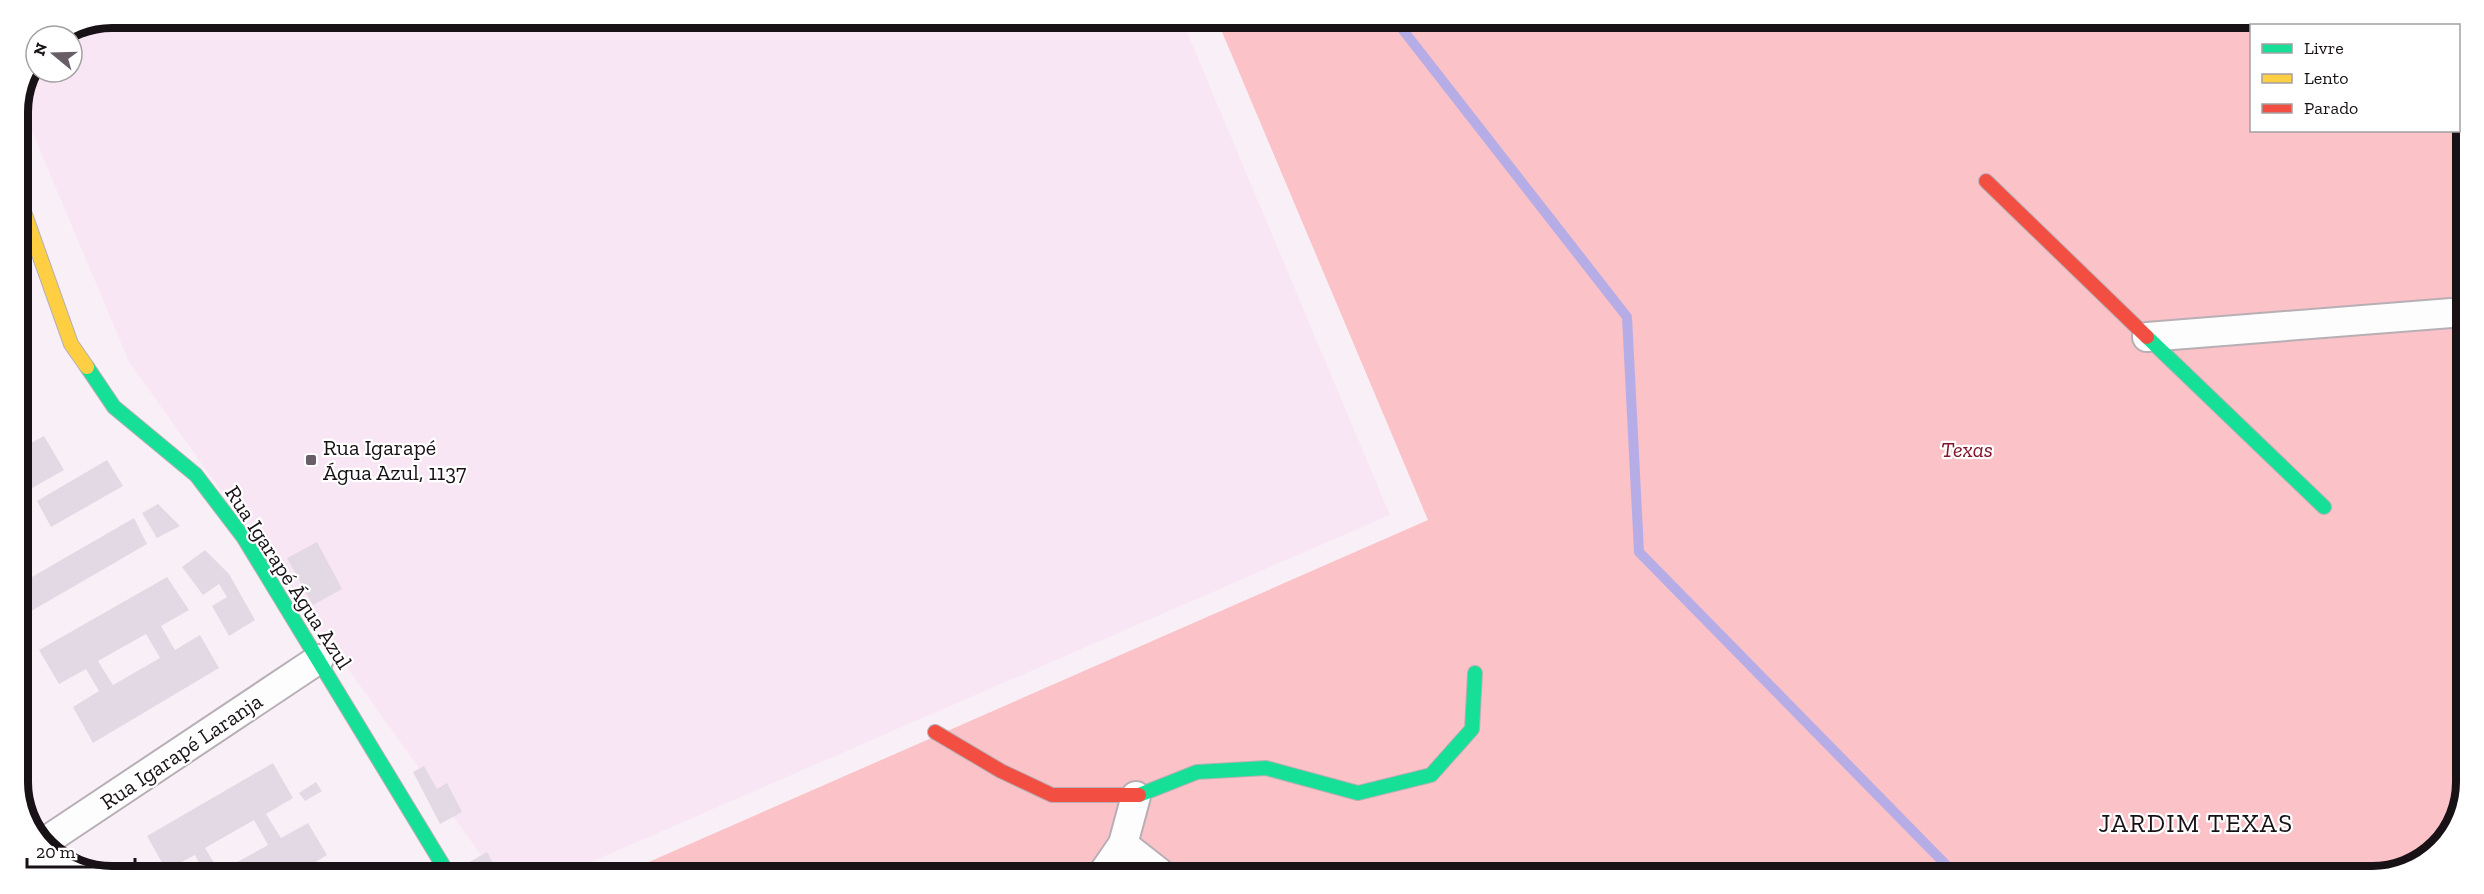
<svg xmlns="http://www.w3.org/2000/svg" width="2484" height="894" font-family="'Zilla Slab',serif">
  <rect width="100%" height="100%" fill="#f9f0f7"/>
  <!-- built -->
  <polygon fill="#f9e6f5" points="112,18 1182,20 1390,515 568,872 493,872 129,362 20,103 36,67 36,72 72,72 72,36 69,36"/>
  <!-- forest -->
  <polygon fill="#fbc2c8" points="1217,20 2402,23 2405,25 2252,26 2252,130 2458,130 2459,87 2466,106 2461,812 2429,857 2372,876 626,872 1428,520"/>
  <g fill="none" stroke-linecap="round" stroke-linejoin="round">
    <!-- stream -->
    <polyline stroke="#b7ade6" stroke-width="10" points="1396,21 1627,317 1639,552 1956,875"/>
  </g>
  <!-- building -->
  <g fill="#e2d9e5" fill-rule="evenodd">
    <polygon points="18,387 32,411 18,418"/>
    <polygon points="44,436 64,470 18,496 18,450"/>
    <polygon points="107,460 123,486 51,527 37,501"/>
    <polygon points="158,504 180,526 157,538 142,513"/>
    <polygon points="134,518 147,544 21,617 18,612 18,585"/>
    <polygon points="317,542 342,589 313,605 287,558"/>
    <polygon points="205,550 229,574 255,620 229,636 212,606 227,597 219,584 203,595 182,567"/>
    <path d="M167,577L189,610L161,626L175,650L200,635L219,668L93,743L73,707L99,691L86,669L59,684L39,650ZM146,634L160,658L113,685L98,661Z"/>
    <polygon points="273,763 293,798 266,814 281,838 308,823 327,855 299,872 221,871 268,845 254,820 205,848 219,871 203,871 195,855 166,870 147,836"/>
    <polygon points="424,766 437,789 447,783 462,812 440,824 413,772"/>
    <polygon points="316,782 322,791 305,801 299,793"/>
    <polygon points="487,852 498,872 463,872 461,867"/>
  </g>
  <g fill="none" stroke-linecap="round" stroke-linejoin="round">
    <!-- street casing -->
    <g stroke="#b7afb5" stroke-width="32">
      <g id="street">
        <polyline points="2147,337 2464,312"/>
        <polyline points="43,843 319,659"/>
        <polyline points="1123,844 1136,796"/>
        <polyline points="1103,873 1123,844 1160,873"/>
      </g>
    </g>
    <!-- fast casing -->
    <g stroke="#b7afb5" stroke-width="16">
      <g id="fast">
        <polyline points="2147,337 2324,507"/>
        <polyline points="87,367 114,407 196,475 244,538 447,872"/>
        <polyline points="1139,795 1197,772 1266,768 1358,793 1431,775 1472,729 1475,673"/>
      </g>
    </g>
    <!-- slow casing -->
    <g stroke="#b7afb5" stroke-width="16">
      <polyline id="slow" points="18,195 71,344 87,367"/>
    </g>
    <!-- jam casing -->
    <g stroke="#b7afb5" stroke-width="16">
      <g id="jam">
        <polyline points="1986,181 2147,337"/>
        <polyline points="935,732 1001,771 1052,795 1139,795"/>
      </g>
    </g>
    <!-- street -->
    <use href="#street" stroke="#fefdfe" stroke-width="28"/>
    <!-- fast -->
    <use href="#fast" stroke="#16e098" stroke-width="14"/>
    <!-- slow -->
    <use href="#slow" stroke="#ffcf43" stroke-width="14"/>
    <!-- jam -->
    <use href="#jam" stroke="#f24e42" stroke-width="14"/>
  </g>
  <!-- markers -->
  <rect fill="#675f65" stroke="#fff" stroke-width="2" x="305" y="454" width="12" height="12" rx="3"/>
  <g text-anchor="middle" stroke-width="4.5" stroke-linejoin="round" paint-order="stroke">
    <!-- poi labels -->
    <g font-size="22" fill="#181116" stroke="#fff" text-anchor="start">
      <text x="323" y="455">Rua Igarapé<tspan x="323" dy="25">Água Azul, 1137</tspan></text>
    </g>
    <!-- park labels -->
    <g font-size="22" font-style="italic" fill="#84152b" stroke="#fff">
      <text x="1967" y="457">Texas</text>
    </g>
    <!-- street labels -->
    <g font-size="22" fill="#181116" stroke="#fff">
      <text transform="translate(289 577) rotate(57)" y="8">Rua Igarapé Água Azul</text>
      <text transform="translate(181 751) rotate(-34)" y="8">Rua Igarapé Laranja</text>
    </g>
    <!-- quarter labels -->
    <g font-size="26" letter-spacing="1.5" fill="#181116" stroke="#fff">
      <text x="2196" y="832">JARDIM TEXAS</text>
    </g>
  </g>
  <!-- crop -->
  <path d="M0 0H2484V894H0ZM112 28H2372A84 84 0 0 1 2456 112V782A84 84 0 0 1 2372 866H112A84 84 0 0 1 28 782V112A84 84 0 0 1 112 28Z" fill="#fff" fill-rule="evenodd"/>
  <path fill="none" stroke="#181116" stroke-width="8" d="M112 28H2372A84 84 0 0 1 2456 112V782A84 84 0 0 1 2372 866H112A84 84 0 0 1 28 782V112A84 84 0 0 1 112 28Z"/>
  <!-- legend -->
  <rect x="2250" y="24" width="210" height="108" fill="#ffffff" stroke="#a3a0a2" stroke-width="1.5"/>
  <rect x="2262" y="44" width="30" height="9" fill="#16e098" stroke="#a3a0a2" stroke-width="1.5"/>
  <text x="2304" y="54" font-size="18" fill="#181116">Livre</text>
  <rect x="2262" y="74" width="30" height="9" fill="#ffcf43" stroke="#a3a0a2" stroke-width="1.5"/>
  <text x="2304" y="84" font-size="18" fill="#181116">Lento</text>
  <rect x="2262" y="104" width="30" height="9" fill="#f24e42" stroke="#a3a0a2" stroke-width="1.5"/>
  <text x="2304" y="114" font-size="18" fill="#181116">Parado</text>
  <!-- north arrow -->
  <g transform="translate(54 54) rotate(289)"><circle r="28" fill="#ffffff" stroke="#a3a0a2" stroke-width="1.5"/>
  <path d="M0-4.5L10 22L0 15L-10 22Z" fill="#675f65"/>
  <text y="-9" font-size="16" font-weight="bold" text-anchor="middle" fill="#181116">N</text>
  </g>
  <!-- scale -->
  <path d="M27 858v9h108v-9" fill="none" stroke="#181116" stroke-width="3"/>
  <text x="36" y="858" font-size="18" fill="#181116" stroke="#ffffff" stroke-width="4.5" paint-order="stroke">20 m</text>
</svg>
